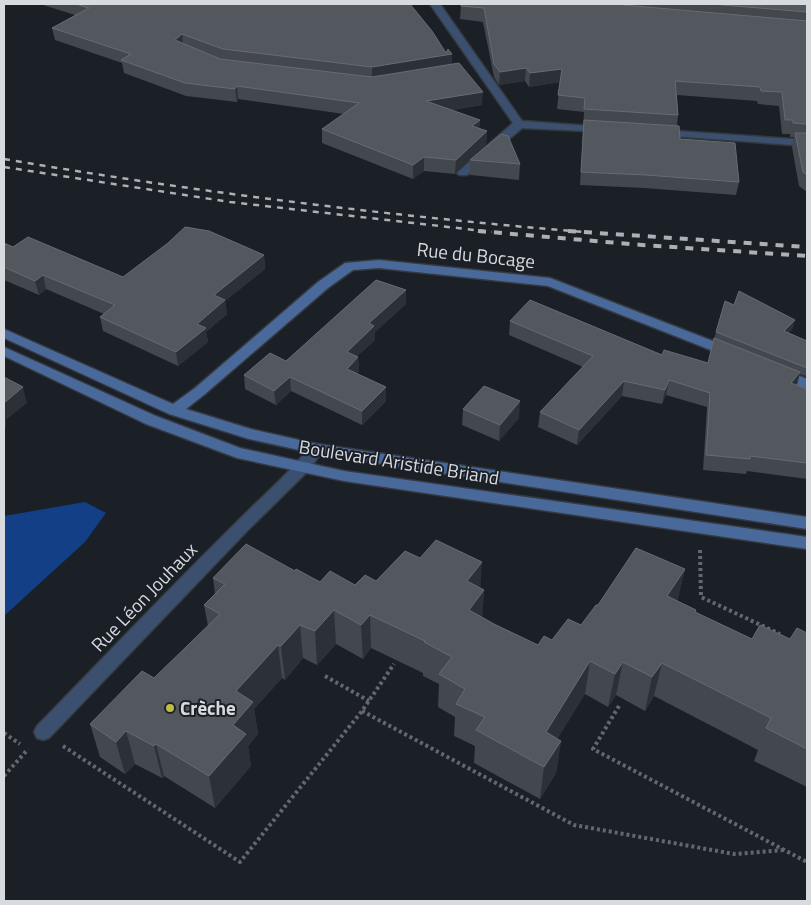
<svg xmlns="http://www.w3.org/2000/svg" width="811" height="905" font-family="'Titillium Web',sans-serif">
  <rect width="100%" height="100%" fill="#1b1f26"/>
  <!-- water -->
  <polygon fill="#123f86" points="85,502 106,513 85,542 4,616 4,516"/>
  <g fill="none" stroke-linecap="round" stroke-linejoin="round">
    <!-- street casing -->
    <g stroke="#353940" stroke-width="3">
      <g id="street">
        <polygon points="430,4 440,4 522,121 604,127 608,128 610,130 608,132 522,128 467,175 459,175 457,173 459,171 513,123"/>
        <polygon points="662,130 807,140 807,146 658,135 656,133 658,131"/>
        <path d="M317,444L322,445L324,449L307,472L247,531L49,738L43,740L37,738L34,732L37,726C117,644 196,560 280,480C288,473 309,446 317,444Z"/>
      </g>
    </g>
    <!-- secondary casing -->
    <g stroke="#353940" stroke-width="3">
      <g id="secondary">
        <polygon points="379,260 550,278 736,350 738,353 736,356 726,356 548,286 379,268 353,270 328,288 205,394 186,409 251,429 317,444 807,517 807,529 317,454 249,439 169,414 4,338 4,329 173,404 195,388 318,282 345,263"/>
        <polygon points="4,347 156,416 240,448 344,471 807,537 807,549 344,481 237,458 146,424 4,356"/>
        <polygon points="780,368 807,379 807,389 775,376 773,373 775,370"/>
      </g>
    </g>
    <!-- path -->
    <g stroke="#64676e" stroke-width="4" stroke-dasharray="3 3" stroke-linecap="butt">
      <polyline points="700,550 701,597 780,634"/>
      <polyline points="325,676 369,701"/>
      <polyline points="619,706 593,749 807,862"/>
      <polyline points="362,711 574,825 734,854 785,850"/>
      <polyline points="4,733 20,744"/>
      <polyline points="63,746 240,862 362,711 394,664"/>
      <polyline points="4,776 28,749"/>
    </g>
    <!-- street -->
    <use href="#street" fill="#3b4f6e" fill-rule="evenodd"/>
    <!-- secondary -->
    <use href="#secondary" fill="#4a699b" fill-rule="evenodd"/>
    <!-- rail-far1 -->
    <g stroke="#adb0b5" stroke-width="2.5" stroke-dasharray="6 6" stroke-linecap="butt">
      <path d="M4,159C196,192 389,216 583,232"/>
      <polyline points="4,167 230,202 492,232"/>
    </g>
    <!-- rail -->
    <g stroke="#adb0b5" stroke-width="4" stroke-dasharray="8 8" stroke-linecap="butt">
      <polyline points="478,231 642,245 807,256"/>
      <polyline points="568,231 807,247"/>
    </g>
  </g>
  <!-- wall -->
  <g fill="#43474e">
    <polygon points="40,4 410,4 446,53 452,54 452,64 482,105 452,110 480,120 479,129 487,131 486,145 455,174 424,171 413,179 322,143 322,129 344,114 238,99 237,102 186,96 124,73 122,63 55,40 52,28 75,15"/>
    <polygon points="461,4 807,4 807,192 799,186 792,147 794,137 790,137 790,134 782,134 779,106 758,104 757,101 677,95 678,115 677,126 680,139 739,182 736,195 644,188 580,185 584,112 557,109 560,82 529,87 525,81 499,85 494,77 483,22 460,19"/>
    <polygon points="470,160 520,164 519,180 470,175"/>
    <polygon points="4,243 13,247 123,277 264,255 265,269 225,301 227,314 206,332 208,342 178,366 103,331 100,317 104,314 46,289 39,295 4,280"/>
    <polygon points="406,304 375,332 375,340 357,356 358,357 359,371 357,373 386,401 362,425 291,391 276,405 245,389 244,375 286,361"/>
    <polygon points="510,321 662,355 708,363 716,332 793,328 788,333 807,341 807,373 805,376 800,374 797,385 807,389 807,479 747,471 746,474 703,470 707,407 666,395 662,404 622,396 577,445 538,427 540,412 583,367 509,335"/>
    <polygon points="463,409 519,418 499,441 462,425"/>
    <polygon points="685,569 677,601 696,610 695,612 752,639 790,639 807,633 807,787 754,761 758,750 654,696 645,711 616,695 608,707 585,694 557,739 561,741 556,773 540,799 474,763 475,746 454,736 455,717 438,707 439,684 423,676 423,673 371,648 363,659 336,644 317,665 303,658 285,680 282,678 254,709 258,734 248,746 251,766 215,808 164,776 162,778 135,764 125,774 100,757 90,724 154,678 208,626 204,605 215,594 213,578 295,571 320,582 355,585 376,581 481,588 484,590 482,617 494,624 538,645 552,640 581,625 598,605"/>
  </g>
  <!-- shaded-wall -->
  <g fill="#2c3037">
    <polygon points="182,34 183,47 175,40"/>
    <polygon points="452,54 452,68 372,80 372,67"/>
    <polygon points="526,68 525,81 499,85 500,72"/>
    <polygon points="562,69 561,82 529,87 530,73"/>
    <polygon points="237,86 238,99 237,102 235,89"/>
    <polygon points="483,92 482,105 426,115 426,101"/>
    <polygon points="480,120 479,134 472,126"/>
    <polygon points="487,131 486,145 455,174 456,160"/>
    <polygon points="424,157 424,171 413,179 413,165"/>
    <polygon points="264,255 265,269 225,301 227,314 206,332 208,342 178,366 176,352 197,324 214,295"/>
    <polygon points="43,275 46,289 39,295 35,281"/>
    <polygon points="406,290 406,304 375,332 375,340 347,366 347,352 369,323"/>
    <polygon points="795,320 793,328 782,339 784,331"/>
    <polygon points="358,357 359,371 347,383 347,369"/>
    <polygon points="800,372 796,387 791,383"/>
    <polygon points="290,377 291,391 276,405 274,391"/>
    <polygon points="669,380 666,395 662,404 665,390"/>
    <polygon points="624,381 622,396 577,445 579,430"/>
    <polygon points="23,387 27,403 6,420 6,428 4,428 4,403"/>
    <polygon points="386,387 386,401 362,425 362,411"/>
    <polygon points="520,401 519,418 499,441 500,425"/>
    <polygon points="482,562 480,595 484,590 482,624 468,644 467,581"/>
    <polygon points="685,569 677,603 667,596"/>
    <polygon points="334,610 336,644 317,665 315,631"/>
    <polygon points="370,615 371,648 363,659 361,625"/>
    <polygon points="300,625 303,658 285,680 281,646"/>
    <polygon points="278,645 282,678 254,709 258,734 248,746 251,766 215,808 209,776 233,725 236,691"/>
    <polygon points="590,661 585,694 542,764 546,732"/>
    <polygon points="623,662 616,695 608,707 615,674"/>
    <polygon points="662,663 654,696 645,711 652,677"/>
    <polygon points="126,731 135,764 125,774 116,742"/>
    <polygon points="561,741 556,773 540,799 544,767"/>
    <polygon points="156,744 164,776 162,778 154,746"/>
  </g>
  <!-- building -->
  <g fill="#53575e" stroke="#686b72">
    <polygon points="76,4 410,4 432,31 446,53 448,49 452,54 372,67 223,49 182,34 175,40 220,59 372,77 459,63 483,92 426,101 480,120 472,126 487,131 456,160 424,157 413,165 322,129 359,103 237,86 235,89 185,83 121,60 131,54 52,28 89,8"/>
    <polygon points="461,4 623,4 623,5 807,21 807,124 793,123 793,120 785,120 782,92 761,91 760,87 675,81 678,115 584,109 585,98 558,95 562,69 530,73 526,68 500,72 494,64 484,8 461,6"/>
    <polygon points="711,4 807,4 807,12"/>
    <polygon points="584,120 679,126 680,139 735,143 739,182 646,175 581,172"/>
    <polygon points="795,133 807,133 807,175 803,172"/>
    <polygon points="501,134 508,136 520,164 470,160"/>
    <polygon points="185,227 209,231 264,255 214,295 225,300 197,324 206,328 176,352 100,317 115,305 43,275 35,281 4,267 4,243 13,247 28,237 123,277 168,243"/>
    <polygon points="376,280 406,290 369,323 374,326 347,352 358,357 347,369 386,387 362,411 290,377 274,391 244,375 270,353 286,361"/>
    <polygon points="739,291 795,320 784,331 807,341 807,368 716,332 725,301 734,305"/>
    <polygon points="530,300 662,355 664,350 708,363 714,338 800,372 791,383 807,389 807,463 750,456 750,459 706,455 710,393 669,380 665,390 624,381 579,430 540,412 593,356 510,321"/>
    <polygon points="4,377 23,387 4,403"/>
    <polygon points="484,386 520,401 500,425 463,409"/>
    <polygon points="436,540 482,562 467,581 484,590 469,610 494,624 538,645 544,636 552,640 568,619 581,625 596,605 598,605 636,548 685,569 667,596 696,610 695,612 752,639 760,625 790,639 797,628 807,633 807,749 766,728 771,718 662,663 652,677 623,662 615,674 590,661 546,732 561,741 544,767 476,730 485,717 456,704 465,689 439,674 452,657 424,642 425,641 370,615 361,625 334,610 315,631 300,625 281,646 278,645 236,691 253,702 233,725 246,734 209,776 156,744 154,746 126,731 116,742 90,724 142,671 154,678 220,614 204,605 225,584 213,578 246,544 295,571 296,569 320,582 330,571 355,585 365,575 376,581 405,551 420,558"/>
  </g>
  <!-- markers -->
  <circle fill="#bebf42" stroke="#1b1f26" stroke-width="2" cx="170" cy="708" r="5"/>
  <g text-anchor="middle" stroke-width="4" stroke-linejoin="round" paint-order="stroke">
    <!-- street labels -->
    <g font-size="19" fill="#d7dadf" stroke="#1b1f26">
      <text transform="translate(476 255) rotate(6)" y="7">Rue du Bocage</text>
      <text transform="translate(399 462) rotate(9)" y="7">Boulevard Aristide Briand</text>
      <text transform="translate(144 597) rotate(-46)" y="7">Rue Léon Jouhaux</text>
    </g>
    <!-- poi labels -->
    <g font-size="19" font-weight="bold" fill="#d7dadf" stroke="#1b1f26" text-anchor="start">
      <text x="180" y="715">Crèche</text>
    </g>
  </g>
  <!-- border -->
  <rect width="811" height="905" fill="none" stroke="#d7dadf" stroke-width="10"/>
</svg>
